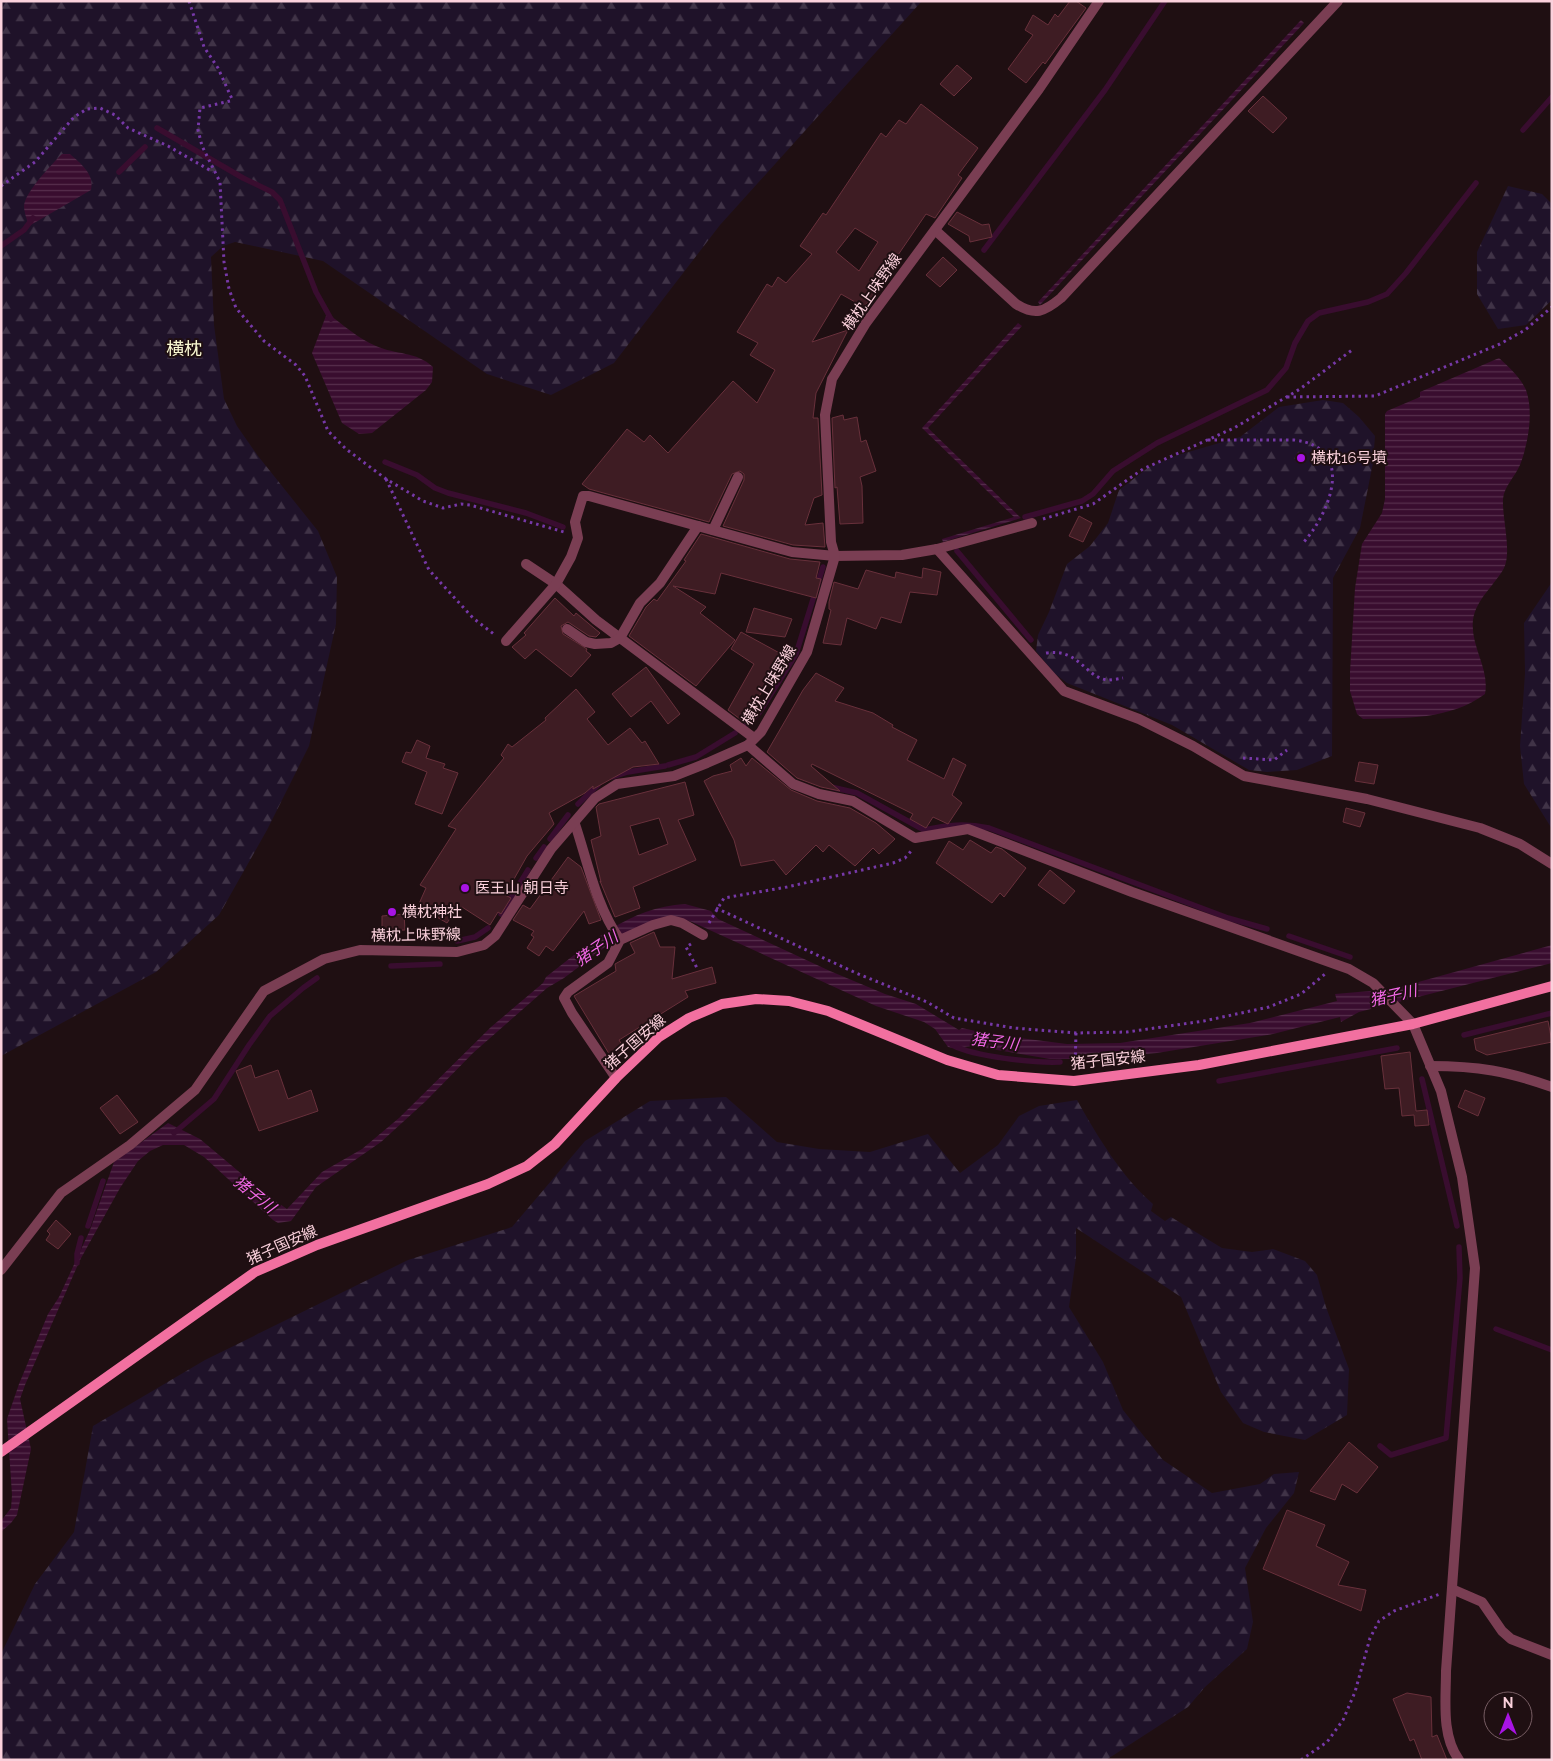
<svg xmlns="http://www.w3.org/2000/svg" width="1553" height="1761" font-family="Raleway,'Noto Sans JP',sans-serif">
  <defs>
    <pattern id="forest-firs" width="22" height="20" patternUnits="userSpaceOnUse" patternTransform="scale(1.25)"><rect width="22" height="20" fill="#1f1229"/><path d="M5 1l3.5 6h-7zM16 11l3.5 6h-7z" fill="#403347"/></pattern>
    <pattern id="water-rules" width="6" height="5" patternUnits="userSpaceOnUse" patternTransform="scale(1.25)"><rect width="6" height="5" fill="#390d2f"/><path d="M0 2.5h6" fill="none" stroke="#572f4d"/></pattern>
  </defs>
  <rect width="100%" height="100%" fill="#1f0f12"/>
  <!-- forest -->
  <g fill="url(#forest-firs)">
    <polygon points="1,1 922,1 720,225 614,363 551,395 487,374 323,261 235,242 223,246 211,257 214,325 224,399 237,426 258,456 318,531 337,577 336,624 309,746 267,830 219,915 156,972 1,1056"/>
    <polygon points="1508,186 1542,194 1552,204 1552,300 1526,325 1498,329 1477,294 1477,252"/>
    <polygon points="1323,400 1343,403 1359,417 1375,436 1373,463 1360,528 1333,578 1332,756 1297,770 1267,772 1249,770 1172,725 1067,683 1054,673 1036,651 1038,635 1049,612 1067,564 1090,546 1108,523 1119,490 1149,467 1178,455 1240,437 1279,407"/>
    <polygon points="1552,582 1552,829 1524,784 1520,746 1525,673 1524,623"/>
    <path d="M726,1097L777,1142L819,1149L870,1152L928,1134L960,1173L998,1145L1019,1116L1039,1106L1077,1100C1098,1137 1121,1176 1153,1204L1151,1211L1165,1221L1171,1217L1222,1248L1252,1252L1273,1249L1305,1261L1317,1275L1326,1307L1349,1369L1347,1415L1305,1440L1264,1432L1243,1423L1221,1392L1181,1297L1076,1228V1258L1069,1307L1103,1362L1123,1410L1163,1460L1212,1493L1260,1484L1274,1474L1299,1472L1294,1493L1266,1528L1245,1568L1253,1622L1247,1649L1205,1687L1188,1707L1106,1760H1V1654L35,1584L74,1532L93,1426L205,1360L408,1260L512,1227L585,1141L650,1101Z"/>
  </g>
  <!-- water -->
  <g fill="url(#water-rules)">
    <polygon points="1301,20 1304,23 1040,305 1038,302"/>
    <path d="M62,154H70C80,163 95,174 91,190L29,226C27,220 24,212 24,206C25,192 52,164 62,154Z"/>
    <path d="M327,313C342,324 359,339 376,346C396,355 416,351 433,367L432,382L426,390L372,433L359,434L342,423L312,353Z"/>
    <polygon points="1018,323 1022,326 928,428 1021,518 943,542 942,539 1014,517 922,428"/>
    <path d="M1499,358C1508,366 1521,378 1526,390C1534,412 1528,444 1520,465C1515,477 1504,486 1503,499C1502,518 1512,552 1504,568C1495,585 1476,599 1473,620C1470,646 1490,669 1485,694C1450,720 1405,718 1363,719L1357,714L1350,691V672L1355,588L1362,544L1382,513L1385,499V414L1387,411L1420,397V392Z"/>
    <path d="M685,904L711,911L718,919L830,971L885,994L916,1004L959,1030L962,1028L989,1034L1067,1044L1120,1043L1250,1023L1337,1001L1335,994L1393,989L1552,945V963L1359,1012L1341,1022L1340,1017L1273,1034L1157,1053L1089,1059H1050L973,1046L953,1048L948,1047L935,1029L924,1022L876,1006L692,922L676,917L633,931L612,942L564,978L547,988L473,1053L426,1101L381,1142L316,1187L291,1221L278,1223L273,1220L204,1157L184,1145H163L150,1151L138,1161L120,1188L80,1260L25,1385L20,1399L31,1449L17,1515L11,1523L1,1532V1521L11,1508L12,1495L7,1419L19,1384L48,1314L59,1297L90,1230L114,1162L168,1123L200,1139L263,1192L287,1209L322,1172L362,1149L399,1118L491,1027L543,983L546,977C589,944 629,907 685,904Z"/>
  </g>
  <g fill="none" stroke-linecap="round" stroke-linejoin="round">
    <!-- stream -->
    <g stroke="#390d2f" stroke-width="5.5">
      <polyline points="157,128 243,178 272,192 280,200 316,292 331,319"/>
      <polyline points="1523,130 1552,97"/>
      <polyline points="119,172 145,147"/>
      <polyline points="1,246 24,230 33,218"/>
      <polyline points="984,250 1105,90 1165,1"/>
      <polyline points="385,462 417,475 435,488 448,493 526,513 563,527"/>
      <polyline points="1025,517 1082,501 1093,494 1113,471 1157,443 1267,390 1286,368 1295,343 1308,321 1319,313 1368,302 1387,294 1406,273 1476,183"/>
      <polyline points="957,551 1031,640"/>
      <polyline points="745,726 759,713 796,654 823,567"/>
      <polyline points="668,765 696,757 735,733"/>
      <polyline points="612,777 628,772 665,766"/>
      <path d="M831,787L857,793L924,830C947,825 965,823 989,828L1228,918L1267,929"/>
      <polyline points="578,804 598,785"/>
      <polyline points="550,839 568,815"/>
      <polyline points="536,858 544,847"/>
      <polyline points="501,914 528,870"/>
      <polyline points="1289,936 1350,957"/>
      <polyline points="457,941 475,937 488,928"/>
      <polyline points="391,966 440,964"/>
      <polyline points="1464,1035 1552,1013"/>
      <path d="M952,1045C976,1057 1033,1063 1060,1062"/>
      <polyline points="1422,1079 1457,1226"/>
      <polyline points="1219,1081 1397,1048"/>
      <polyline points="174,1133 214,1099 249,1045 270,1016 303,988 317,978"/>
      <polyline points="88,1226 103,1181"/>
      <polyline points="77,1263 77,1254 81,1238"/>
      <polyline points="1496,1329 1552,1350"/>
      <polyline points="1380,1446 1391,1455 1446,1438 1460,1278 1459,1247"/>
    </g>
  </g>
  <!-- building -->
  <g fill="#3e1c23" stroke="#68303b" fill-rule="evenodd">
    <polygon points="1070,1 1076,1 1086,8 1045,64 1043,62 1026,83 1008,69 1033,35 1025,30 1033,15 1048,25 1055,14 1058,17"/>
    <polygon points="957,65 972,78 954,96 940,84"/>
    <polygon points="1263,96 1287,118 1273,133 1248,111"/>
    <path d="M921,104L978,148L958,175L962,178L935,218L926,214L898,255L900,256V262L894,269L886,264L872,285L877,290L864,307L841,294L812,342L848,330L816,393L813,418H818L822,495L814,498L805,525L823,523L825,547L793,545L723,526L744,480V474L740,471L732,474L709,522L589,489L582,484L627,429L644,442L650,435L668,453L733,381L757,403L775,370L750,355L758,343L737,332L767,284L772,287L778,277L786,283L812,254L800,246L823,213L826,215L881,133L886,137L899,120L906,124ZM855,228L878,242L859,271L836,252Z"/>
    <polygon points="957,212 982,225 989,224 992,237 970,242 969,236 948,224"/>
    <polygon points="943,257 957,270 940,287 926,275"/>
    <polygon points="843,415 844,420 857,417 861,442 866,440 876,471 860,477 862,486 863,523 840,524 837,487 835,488 832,418"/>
    <polygon points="1079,516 1092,523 1083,542 1069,536"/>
    <polygon points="701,534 790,559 820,562 816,578 821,579 816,598 721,573 715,594 673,586 706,607 700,613 735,640 696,686 629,636 646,607 654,599 657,601 686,561 684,560"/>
    <polygon points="923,568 941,572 937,595 910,592 901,623 881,617 876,629 847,618 841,645 823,643 831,610 829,609 829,602 834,582 858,589 866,570 895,578 896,572 922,578"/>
    <polygon points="555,598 574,616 576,613 600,633 596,637 589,636 568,622 561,626 563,634 587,649 586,651 591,655 571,677 536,649 525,659 512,647 526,635 524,633"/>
    <polygon points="754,608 792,619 785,637 746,632"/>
    <polygon points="741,632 785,656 772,685 767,683 744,722 728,710 754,664 731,649"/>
    <polygon points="646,667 680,714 668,724 651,701 631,717 612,694"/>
    <polygon points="816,673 844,688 835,701 873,713 893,725 892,727 917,740 907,760 944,779 953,758 966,765 952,795 962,803 948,824 933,817 926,828 910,819 913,814 812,764 811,766 840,791 821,787 797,778 767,752 803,690"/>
    <polygon points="576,689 595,712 587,719 608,745 630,728 642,743 645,741 659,764 633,767 593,789 593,786 585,793 549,813 554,824 527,856 505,895 511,898 501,914 498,912 490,925 462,907 457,917 453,914 447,923 418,906 426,888 420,885 456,829 448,826 504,758 501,755 508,744 512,747 546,720 545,718"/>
    <polygon points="417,740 430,746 426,758 445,764 443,768 458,773 442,814 415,804 427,772 402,762 406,752 411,753"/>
    <polygon points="741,758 746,766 752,758 791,790 817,801 850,808 876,823 895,839 879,854 873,848 855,866 829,845 823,852 816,845 786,875 774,860 741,866 734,840 704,781 713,776 732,771 730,765"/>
    <polygon points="1359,762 1378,765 1374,784 1355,781"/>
    <path d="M685,782L694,815L678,820L696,860L633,887L640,908L615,917L600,881L601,882L591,840L601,836L596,807L599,804ZM659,818L668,844L639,855L630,826Z"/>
    <polygon points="1346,808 1365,813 1360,827 1343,822"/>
    <polygon points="970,840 991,853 996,847 1002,849 1026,868 1004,897 1000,893 992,903 936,863 949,841 963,850"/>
    <polygon points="568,857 581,867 601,920 589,924 584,911 553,951 546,946 539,956 527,948 534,937 531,935 534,931 513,920 523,905 530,909"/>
    <polygon points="1050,870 1075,891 1064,904 1038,885"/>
    <polygon points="404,914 405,930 382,931 382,916"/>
    <polygon points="654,932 660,947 675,947 672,979 712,967 716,983 685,991 688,997 619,1040 625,1050 611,1057 574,996 616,971 615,964 635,953 630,943"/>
    <polygon points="1548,1021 1552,1042 1487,1055 1476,1050 1474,1039"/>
    <polygon points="1410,1052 1416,1111 1427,1110 1429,1125 1415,1126 1414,1115 1402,1116 1399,1088 1385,1089 1381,1056"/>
    <polygon points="251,1065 255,1078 278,1070 288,1099 311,1090 318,1111 259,1131 236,1071"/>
    <polygon points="1465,1090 1485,1098 1478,1116 1458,1107"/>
    <polygon points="117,1095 138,1122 120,1134 100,1108"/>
    <polygon points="56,1220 71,1234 58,1249 46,1240 50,1234 47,1231"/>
    <polygon points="1349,1442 1378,1467 1357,1493 1342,1484 1335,1500 1310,1491"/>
    <polygon points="1287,1510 1325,1525 1316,1546 1349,1562 1338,1585 1366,1590 1361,1611 1263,1569"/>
    <polygon points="1407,1693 1431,1697 1432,1737 1437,1735 1447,1760 1422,1760 1414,1739 1410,1741 1393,1699"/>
  </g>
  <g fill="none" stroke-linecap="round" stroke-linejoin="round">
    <!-- path -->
    <g stroke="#7638a7" stroke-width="3" stroke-dasharray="2.5 4" stroke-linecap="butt">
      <polyline points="189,1 204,47 218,68 232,99 230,101 200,108 198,130 202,146 220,182 224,262 229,289 236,308 264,341 296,365 305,376 328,431 346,449 386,479 423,501 443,508 461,504 470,505 564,532"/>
      <polyline points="1,186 35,162 74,117 87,109 100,108 115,115 128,128 168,146 213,172"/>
      <polyline points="1287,397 1375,396 1500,344 1525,330 1552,307"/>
      <path d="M1208,440H1294C1357,447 1330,514 1302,544"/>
      <polyline points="386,479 429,570 473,618 495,635"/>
      <polyline points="1043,519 1093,504 1143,469 1234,428 1300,389 1352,350"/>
      <path d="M1046,653C1079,648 1085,677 1107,680C1112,680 1118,679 1123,678"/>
      <polyline points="1243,758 1274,760 1287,750"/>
      <polyline points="716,908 856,973 927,1002 954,1018 1014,1028 1076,1033 1127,1032 1204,1021 1269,1007 1301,994 1325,974"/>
      <polyline points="709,923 724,898 787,887 893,863 905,858 912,850"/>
      <polyline points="691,944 686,947 697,968"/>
      <polyline points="1075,1068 1076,1033"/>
      <polyline points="1301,1760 1327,1742 1343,1720 1355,1692 1370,1638 1379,1621 1394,1611 1440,1594"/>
    </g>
    <!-- minor -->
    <g stroke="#7a3e53" stroke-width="10">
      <path d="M935,230L1016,304C1035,316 1044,312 1061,298L1338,1"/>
      <polyline points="713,530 738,477"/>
      <polyline points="937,549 1064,691 1139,719 1193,746 1244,776 1367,799 1480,828 1520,844 1552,864"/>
      <polyline points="526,564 556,584 596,620 754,738"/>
      <polyline points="567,629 586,642 595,644 611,643 620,638 640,603 660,583 698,526"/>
      <polyline points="506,641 556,584 571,557 578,538 575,522 583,496 589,496 792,552 835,556 902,555 937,549 1032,523"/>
      <path d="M748,745L793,784L819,794L853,801L915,838L968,829L1132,892L1349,969L1373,983L1413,1024L1441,1091L1462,1177L1475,1268L1446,1671C1446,1700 1441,1735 1459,1760"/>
      <path d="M575,824C588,863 596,906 620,940"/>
      <path d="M1430,1066C1478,1066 1507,1071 1552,1087"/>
      <polyline points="616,1078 572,1013 564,998 568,992 608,963 620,940 653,925 671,920 682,923 703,935"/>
      <polyline points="1,1270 61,1193 130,1145 195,1090 264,991 324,959 360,950 457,952 484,945 495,936 551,849 595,798 617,784 674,776 707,763 748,745 761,732 807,652 835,556 831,542 825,415 832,379 866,323 1039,89 1099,1"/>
      <polyline points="1452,1589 1482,1602 1502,1631 1511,1639 1552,1655"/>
    </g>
    <!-- secondary -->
    <polyline stroke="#f270a0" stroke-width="10" points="1,1452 255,1272 317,1245 488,1184 527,1166 555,1144 616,1078 659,1037 689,1018 722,1004 756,999 789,1001 828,1011 947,1060 998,1075 1074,1081 1199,1065 1413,1024 1552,986"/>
  </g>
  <!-- markers -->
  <g fill="#a814e4" stroke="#1f0f12" stroke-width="2">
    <circle cx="1301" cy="458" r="5"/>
    <circle cx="465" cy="888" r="5"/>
    <circle cx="392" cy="912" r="5"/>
  </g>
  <g text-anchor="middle" stroke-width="4" stroke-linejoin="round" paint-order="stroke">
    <!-- street labels -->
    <g font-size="15" fill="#fbd1dc" stroke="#1f0f12">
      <text transform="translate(872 292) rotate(-55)" y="5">横枕上味野線</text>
      <text transform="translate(769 685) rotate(-59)" y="5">横枕上味野線</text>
      <text transform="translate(416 935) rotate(-1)" y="5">横枕上味野線</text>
      <text transform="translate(635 1042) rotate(-41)" y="5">猪子国安線</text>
      <text transform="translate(1108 1060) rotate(-6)" y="5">猪子国安線</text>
      <text transform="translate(282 1245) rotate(-24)" y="5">猪子国安線</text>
    </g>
    <!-- poi labels -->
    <g font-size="15" fill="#fbd1dc" stroke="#1f0f12" text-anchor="start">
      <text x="1311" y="463">横枕16号墳</text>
      <text x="475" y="893">医王山 朝日寺</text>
      <text x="402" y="917">横枕神社</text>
    </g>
    <!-- water labels -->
    <g font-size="16" font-style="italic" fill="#f268e7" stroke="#1f0f12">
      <text transform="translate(596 948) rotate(-34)" y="6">猪子川</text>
      <text transform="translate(1393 995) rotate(-13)" y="6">猪子川</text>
      <text transform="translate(995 1041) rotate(7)" y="6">猪子川</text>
      <text transform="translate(255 1194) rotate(39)" y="6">猪子川</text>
    </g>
    <!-- quarter labels -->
    <g font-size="18" fill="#fbfad3" stroke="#1f0f12">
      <text x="184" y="355">横枕</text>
    </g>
  </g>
  <!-- border -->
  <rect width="1553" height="1761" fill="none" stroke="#fbd1dc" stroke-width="5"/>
  <!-- north arrow -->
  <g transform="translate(1508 1716)"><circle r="24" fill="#1f0f12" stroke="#775d63"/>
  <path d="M0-4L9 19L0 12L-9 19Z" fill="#a814e4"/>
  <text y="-8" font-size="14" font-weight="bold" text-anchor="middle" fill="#fbd1dc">N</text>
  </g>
</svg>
